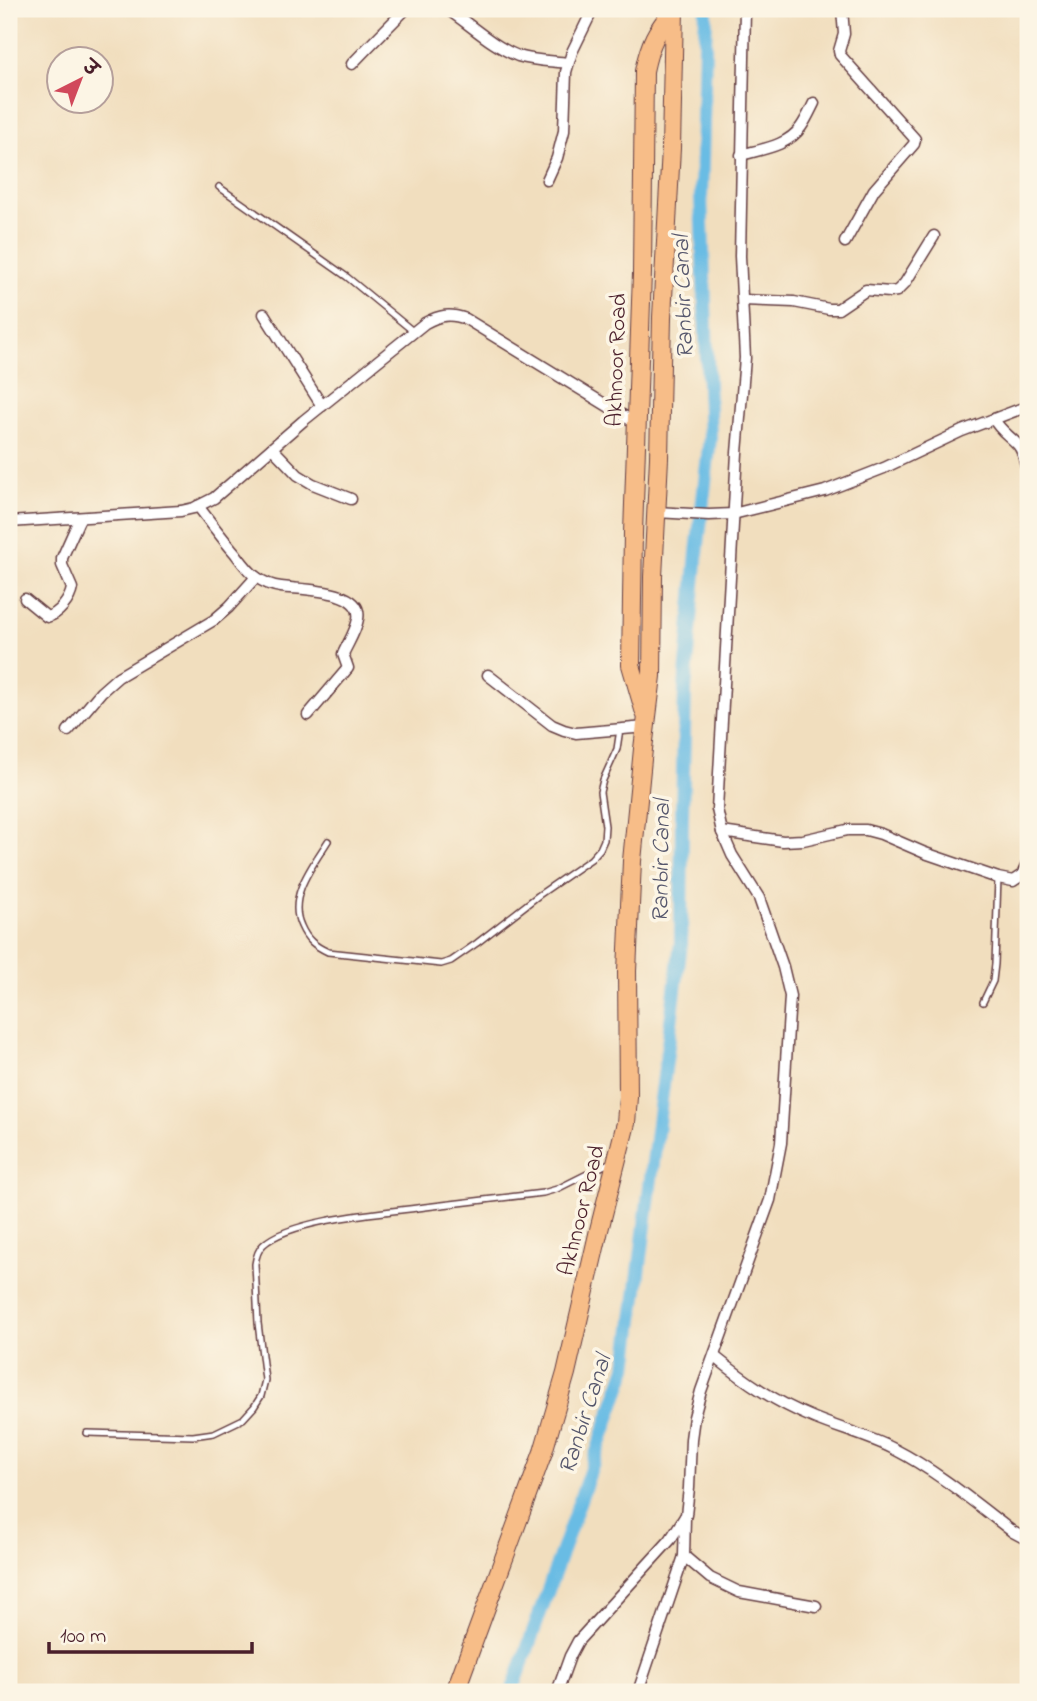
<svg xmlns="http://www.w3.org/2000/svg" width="1037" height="1701" font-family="'Indie Flower','Playpen Sans Deva',sans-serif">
  <rect width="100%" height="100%" fill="#fcf5e5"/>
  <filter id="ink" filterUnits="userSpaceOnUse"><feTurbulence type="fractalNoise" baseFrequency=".0143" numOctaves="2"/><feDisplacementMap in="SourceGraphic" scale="14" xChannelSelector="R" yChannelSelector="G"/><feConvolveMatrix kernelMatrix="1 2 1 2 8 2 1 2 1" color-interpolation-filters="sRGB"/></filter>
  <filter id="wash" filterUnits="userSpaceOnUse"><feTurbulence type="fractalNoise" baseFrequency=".00686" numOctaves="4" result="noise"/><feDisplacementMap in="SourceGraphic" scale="28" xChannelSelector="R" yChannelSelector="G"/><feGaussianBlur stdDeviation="1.57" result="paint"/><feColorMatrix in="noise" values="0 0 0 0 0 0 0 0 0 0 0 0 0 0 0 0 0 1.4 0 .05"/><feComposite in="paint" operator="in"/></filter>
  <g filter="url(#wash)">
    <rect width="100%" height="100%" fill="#f1debe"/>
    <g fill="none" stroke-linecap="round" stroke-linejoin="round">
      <!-- canal -->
      <polyline stroke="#69bce4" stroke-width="14" points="512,1692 627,1367 681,943 682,815 685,689 696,562 710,438 701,197 706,9"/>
    </g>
  </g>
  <g filter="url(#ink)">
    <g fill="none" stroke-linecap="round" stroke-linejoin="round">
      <!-- service casing -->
      <g stroke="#633c41" stroke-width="8">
        <g id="service">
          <polyline points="219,187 347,277 414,332"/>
          <path d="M328,841C313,865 287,897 301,926C307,940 315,946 328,952L441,964L451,961L477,943L539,895L591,859L600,849L604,840L605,826L600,792L603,780L617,749L620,729"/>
          <polyline points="983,1002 993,981 995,964 998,878"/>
          <path d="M87,1433L193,1436L214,1433L243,1419L254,1407L261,1396L265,1380L258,1323L255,1264C256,1257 258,1250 263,1245C290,1219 387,1212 425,1207C464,1202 504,1198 543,1193L557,1189L611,1162"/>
        </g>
      </g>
      <!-- minor casing -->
      <g stroke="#633c41" stroke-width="13">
        <g id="minor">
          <path d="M447,9C470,24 492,46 518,56C534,61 552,61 568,63"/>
          <polyline points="842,9 844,34 839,51 840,55 915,139 914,144 874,190 845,242"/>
          <path d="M352,64C370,45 388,27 406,9"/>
          <path d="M741,155C762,149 788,146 801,127C806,120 810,111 814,103"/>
          <polyline points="547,180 557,158 564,131 566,72 572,52 593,9"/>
          <polyline points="743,300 794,302 829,309 838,309 866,290 890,292 897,291 905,283 934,236"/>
          <polyline points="264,314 322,406"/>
          <path d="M994,419C1000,431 1010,436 1018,445C1025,453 1024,464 1028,473"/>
          <polyline points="272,448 298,475 313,484 351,499"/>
          <path d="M198,506C210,522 222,538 235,553C241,561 248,571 256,577C263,582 273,586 281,587C299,590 364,588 358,619C356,631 348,643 343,654L348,668L308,715"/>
          <polyline points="656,512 709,515 733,514 825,491 884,468 962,431 1028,406"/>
          <path d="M9,522L181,511L194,508L214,498L303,421L425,323C440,315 450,313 466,319L637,424"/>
          <path d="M25,599L47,617C59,614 70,600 72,588L62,565V558L80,518"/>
          <polyline points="488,675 552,725 564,730 576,733 646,727"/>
          <polyline points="68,731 101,692 118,677 214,620 229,607 256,577"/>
          <polyline points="722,832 783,841 803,840 847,830 866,830 881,834 925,853 998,878 1013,881 1022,875 1028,862"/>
          <path d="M714,1356C746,1382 775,1402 814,1418C840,1429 869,1436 894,1449C937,1471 975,1503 1013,1532L1028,1540"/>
          <polyline points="684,1556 710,1578 739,1592 816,1606"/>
          <polyline points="557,1692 570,1656 578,1641 670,1540 686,1515 689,1488 691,1439 694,1417 701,1391 770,1200 781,1143 790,996 783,967 759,898 732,855 722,832 717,809 737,453 745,358 740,256 745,9"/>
          <polyline points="638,1692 684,1556 685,1517"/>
        </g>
      </g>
      <!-- trunk casing -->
      <g stroke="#633c41" stroke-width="20">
        <g id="trunk">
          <path d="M645,713L631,665L633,533L642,273L644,71C650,42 656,32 674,9"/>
          <polyline points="455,1692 543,1452 566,1373 599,1230 626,1123 628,1097 627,971 632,861 643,749 652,676 653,577 659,458 662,317 671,148 674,9"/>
        </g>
      </g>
      <!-- service -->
      <use href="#service" stroke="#fff" stroke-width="5"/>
      <!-- minor -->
      <use href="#minor" stroke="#fff" stroke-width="10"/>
      <!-- trunk -->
      <use href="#trunk" stroke="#f7bd88" stroke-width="18"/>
    </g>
  </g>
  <g text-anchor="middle" stroke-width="7" stroke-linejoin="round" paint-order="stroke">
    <!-- street labels -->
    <g font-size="23" fill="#4a1f2b" stroke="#fcf5e5">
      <text transform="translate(615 360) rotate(-88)" y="8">Akhnoor Road</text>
      <text transform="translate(580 1210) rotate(-76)" y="8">Akhnoor Road</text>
    </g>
    <!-- water labels -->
    <g font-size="24" font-style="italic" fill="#55566c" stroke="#fcf5e5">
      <text transform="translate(682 297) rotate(-92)" y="8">Ranbir Canal</text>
      <text transform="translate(660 861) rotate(-89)" y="8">Ranbir Canal</text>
      <text transform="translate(584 1414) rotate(-72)" y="8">Ranbir Canal</text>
    </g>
  </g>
  <!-- margin -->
  <rect width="1037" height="1701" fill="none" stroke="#fcf5e5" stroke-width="35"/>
  <!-- north arrow -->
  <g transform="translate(80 80) rotate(42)"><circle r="33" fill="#fcf5e5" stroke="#b59f9b" stroke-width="2"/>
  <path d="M0-5L12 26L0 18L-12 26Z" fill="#d1495b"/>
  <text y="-10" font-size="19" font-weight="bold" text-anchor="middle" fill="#4a1f2b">उ</text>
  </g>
  <!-- scale -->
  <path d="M49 1642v10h203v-10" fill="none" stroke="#4a1f2b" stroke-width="3.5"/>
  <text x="60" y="1642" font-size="21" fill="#4a1f2b" stroke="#fcf5e5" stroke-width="5" paint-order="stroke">100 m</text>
</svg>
